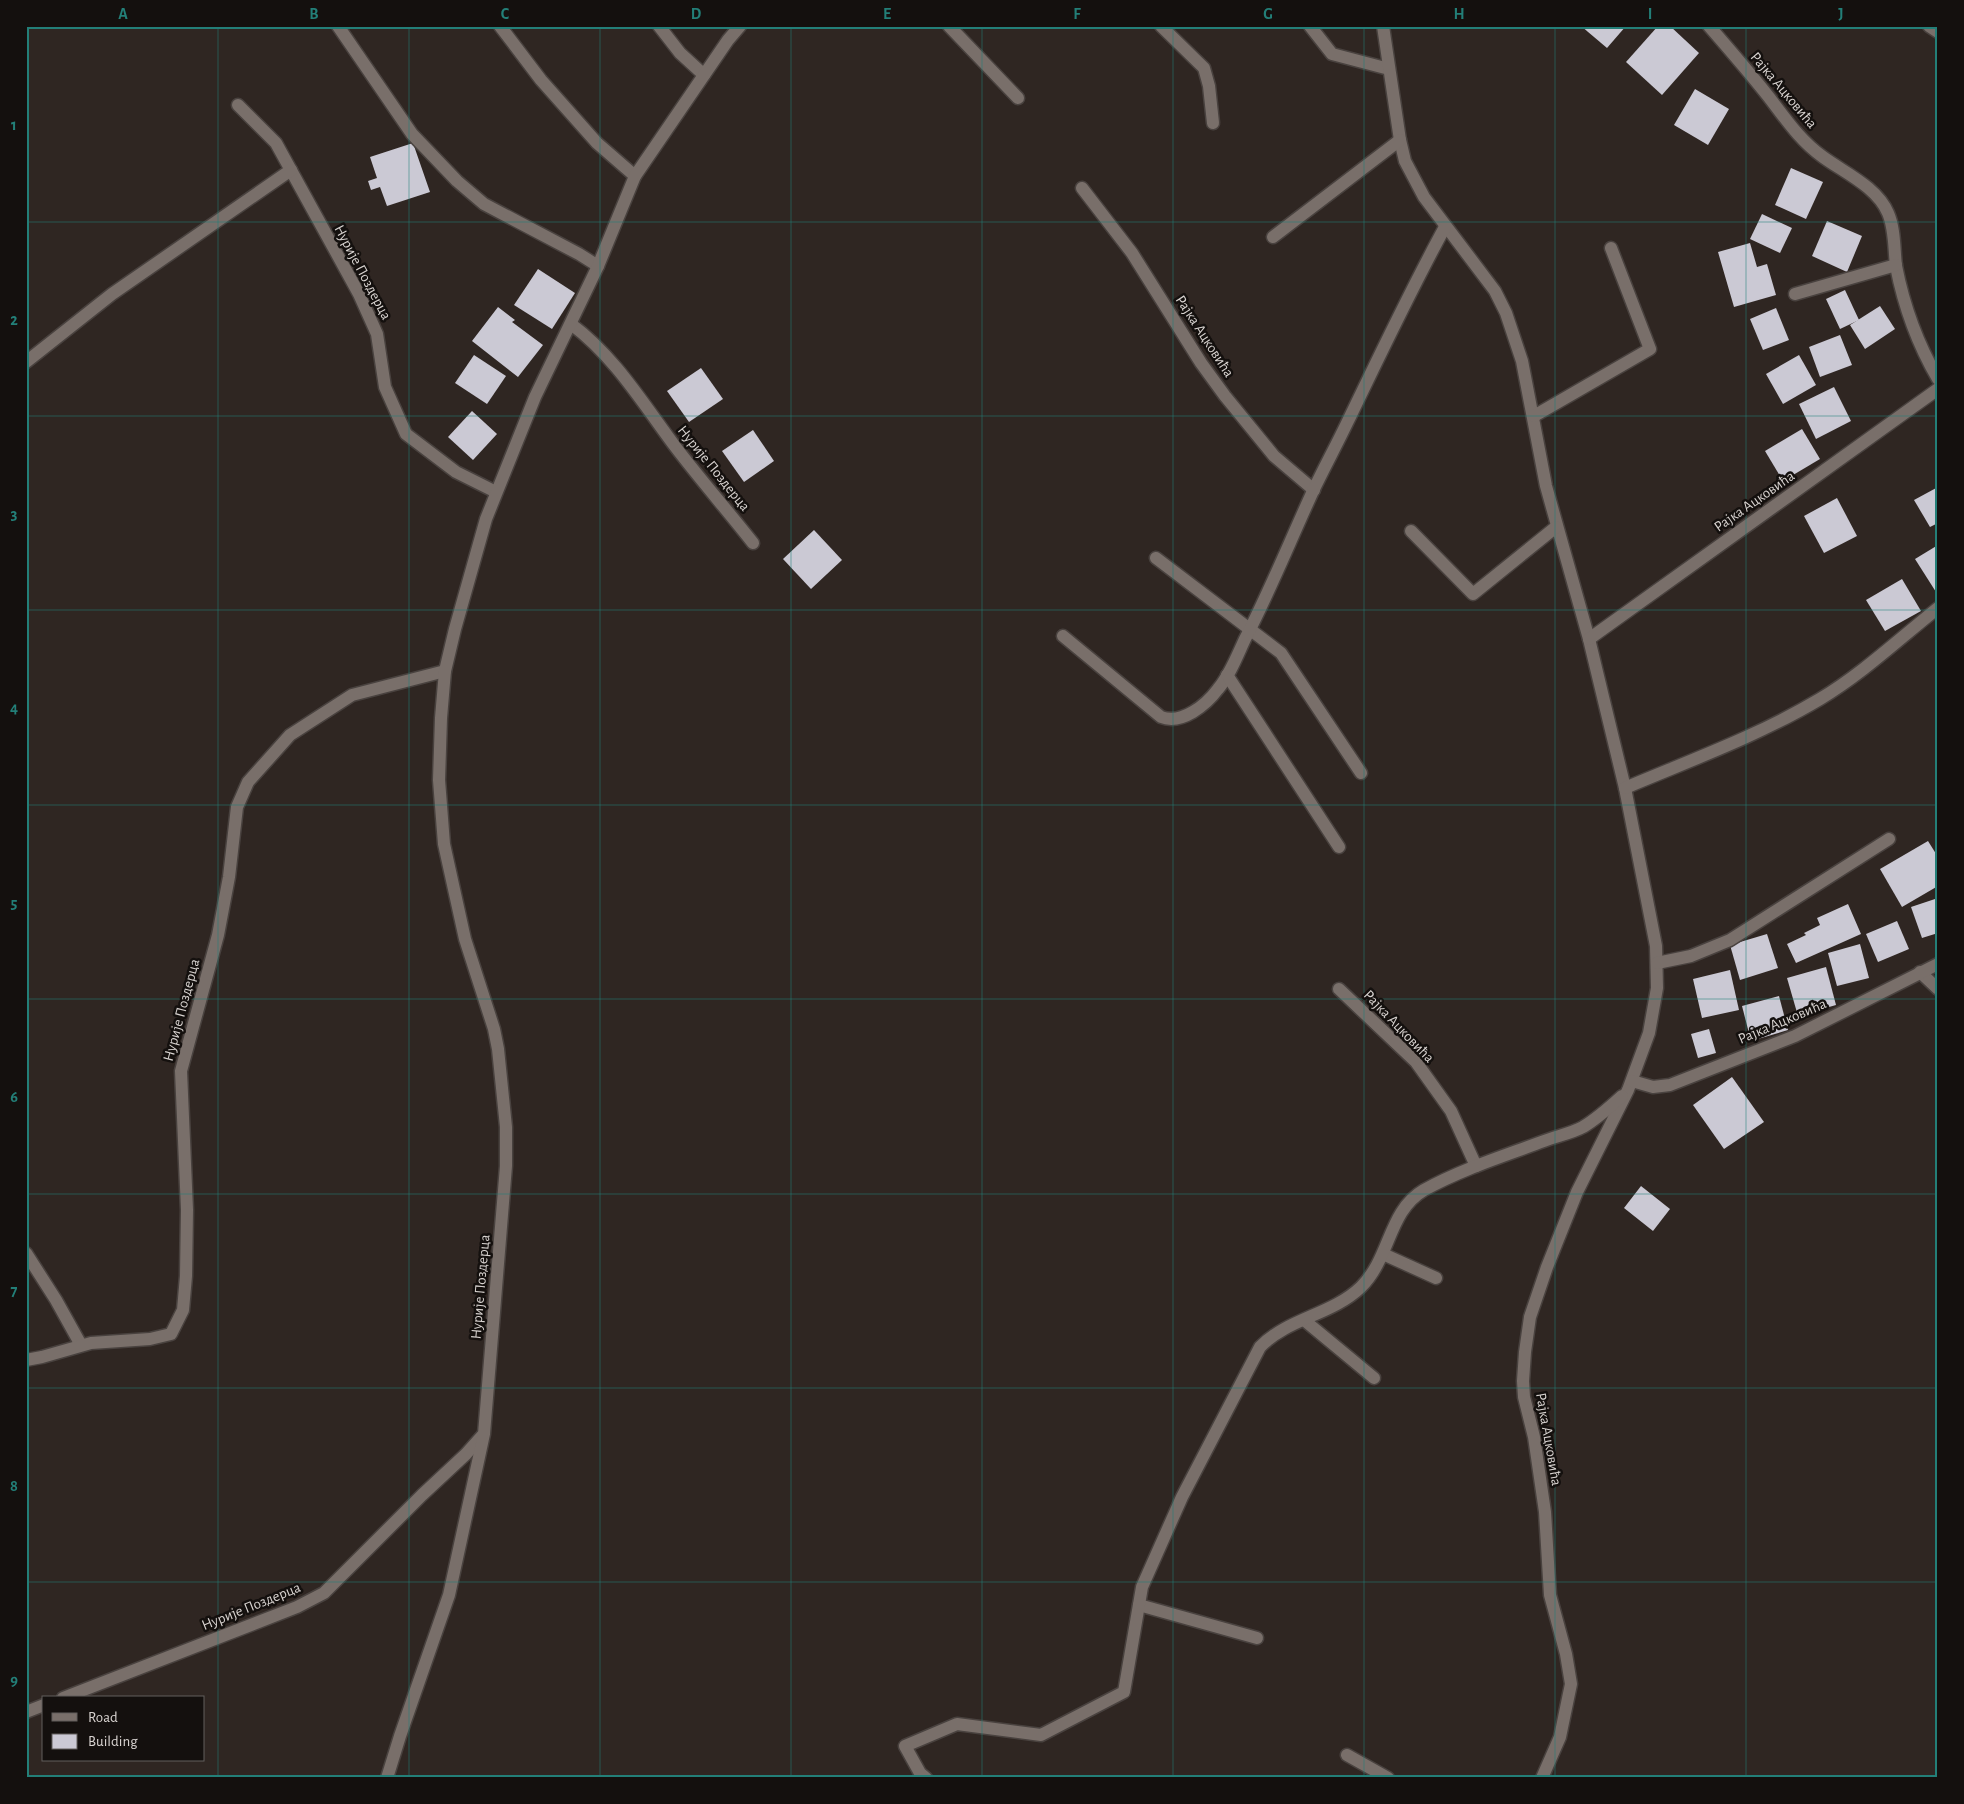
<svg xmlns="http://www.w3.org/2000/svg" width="1964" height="1804" font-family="'Alegreya Sans',sans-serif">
  <rect width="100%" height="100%" fill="#2f2622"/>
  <!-- building -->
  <g fill="#cbc9d4">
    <polygon points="1581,26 1626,26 1607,48"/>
    <polygon points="1658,26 1670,26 1699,53 1662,95 1626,62"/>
    <polygon points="1695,89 1729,109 1708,145 1674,125"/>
    <polygon points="413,143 430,192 387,206 380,187 371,190 368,181 377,178 370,157"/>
    <polygon points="1791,168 1823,182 1806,219 1775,205"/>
    <polygon points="1762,214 1792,228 1780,253 1750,239"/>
    <polygon points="1827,221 1862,236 1847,272 1812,256"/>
    <polygon points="1750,243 1757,267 1767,264 1776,295 1734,307 1718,252"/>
    <polygon points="538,269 575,293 552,329 514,305"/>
    <polygon points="1845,290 1859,320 1840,329 1826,299"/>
    <polygon points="1880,306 1895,329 1865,349 1850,325"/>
    <polygon points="498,307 515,320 512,322 543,345 518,377 472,341"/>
    <polygon points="1776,308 1789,340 1763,350 1750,319"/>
    <polygon points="1840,335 1852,365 1820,377 1809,347"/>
    <polygon points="474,355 506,376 487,404 455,383"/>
    <polygon points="1799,355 1816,385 1783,404 1766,374"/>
    <polygon points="701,368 723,399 689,422 667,391"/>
    <polygon points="1834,387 1851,421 1816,439 1799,404"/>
    <polygon points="472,411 497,434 473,460 448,437"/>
    <polygon points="1802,429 1820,459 1783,481 1765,451"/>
    <polygon points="753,430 774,461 744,482 722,451"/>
    <polygon points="1938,487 1938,523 1930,527 1914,500"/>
    <polygon points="1837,498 1857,536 1824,553 1804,516"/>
    <polygon points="814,530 842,560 811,589 783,559"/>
    <polygon points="1938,545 1938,591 1936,592 1915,559"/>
    <polygon points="1902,579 1921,611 1885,631 1866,600"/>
    <polygon points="1928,841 1938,857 1938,886 1902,907 1880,869"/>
    <polygon points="1938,898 1938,933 1922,938 1911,907"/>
    <polygon points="1848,904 1861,934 1796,963 1787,944 1806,935 1804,933 1820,925 1817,918"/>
    <polygon points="1897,921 1909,949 1878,962 1866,934"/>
    <polygon points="1767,934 1778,968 1740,980 1730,945"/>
    <polygon points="1860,944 1869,978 1837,986 1828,953"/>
    <polygon points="1826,967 1836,1005 1798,1016 1787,978"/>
    <polygon points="1730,970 1739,1010 1702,1018 1693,979"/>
    <polygon points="1779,996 1788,1030 1751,1041 1742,1006"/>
    <polygon points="1709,1029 1716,1053 1698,1058 1691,1034"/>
    <polygon points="1732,1077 1764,1122 1724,1149 1693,1105"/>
    <polygon points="1641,1186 1670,1209 1653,1231 1624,1208"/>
  </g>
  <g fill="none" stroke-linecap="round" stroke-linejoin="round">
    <!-- minor casing -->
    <g stroke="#49423f" stroke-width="15">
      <g id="minor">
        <polyline points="338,26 412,134 457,181 484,204 579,254 598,266"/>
        <polyline points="500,26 541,80 597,143 635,176"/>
        <polyline points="659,26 680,53 704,75"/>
        <polyline points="949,26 1018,98"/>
        <polyline points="1161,26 1204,68 1209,86 1213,123"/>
        <polyline points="1310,26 1332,54 1389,69"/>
        <polyline points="1383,26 1400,140 1405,161 1424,197 1495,291 1506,313 1522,361 1546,486 1589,639 1625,788 1656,946 1657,988 1649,1033 1628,1090 1577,1192 1547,1267 1530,1317 1525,1352 1523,1381 1524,1397 1534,1437 1545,1512 1550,1595 1566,1654 1571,1684 1560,1737 1542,1778"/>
        <path d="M1709,26C1729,49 1749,72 1768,96C1785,118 1800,141 1823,157C1845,173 1877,187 1888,213C1895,229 1894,249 1896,266C1904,307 1917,343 1938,379"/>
        <polyline points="1929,26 1938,32"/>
        <polyline points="238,105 276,143 359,294 377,334 385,387 406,434 456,472 496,492"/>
        <polyline points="1082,188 1132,253 1201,363 1225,396 1274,456 1314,490"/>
        <polyline points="1273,237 1400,140"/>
        <polyline points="1795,294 1896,265"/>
        <path d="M571,324C614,356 642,402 674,445C699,478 727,510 753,543"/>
        <polyline points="26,362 112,294 291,170"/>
        <polyline points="1534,416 1650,349 1611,248"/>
        <polyline points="1411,531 1473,594 1556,527"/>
        <polyline points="1156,558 1281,653 1361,773"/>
        <path d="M1063,636L1161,717C1182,725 1206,705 1218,689C1230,675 1237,656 1245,639C1270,591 1290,541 1313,491C1324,468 1336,446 1347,423C1379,357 1410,291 1445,227"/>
        <polyline points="1589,639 1938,389"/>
        <polyline points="1227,675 1339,847"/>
        <path d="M1625,788C1691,760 1758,736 1820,699C1862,674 1899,639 1938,608"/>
        <polyline points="1657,963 1691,956 1730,940 1889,839"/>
        <polyline points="1920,972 1938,989"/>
        <polyline points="1339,989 1416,1062 1451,1111 1476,1166"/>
        <polyline points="1632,1081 1653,1087 1670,1085 1795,1036 1938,964"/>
        <polyline points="26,1253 56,1300 81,1345"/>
        <polyline points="1383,1254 1436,1278"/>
        <polyline points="1304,1320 1374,1378"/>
        <polyline points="26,1360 42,1357 91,1343 150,1339 171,1334 183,1310 186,1276 187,1210 181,1071 218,935 229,877 237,807 248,782 290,735 352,695 445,671"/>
        <polyline points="1139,1605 1257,1638"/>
        <polyline points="63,1698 297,1607 324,1593 422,1495 466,1454 482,1436"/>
        <polyline points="26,1712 44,1705"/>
        <polyline points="1347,1755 1388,1778"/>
        <polyline points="387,1778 400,1736 449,1595 484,1434 506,1166 506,1127 498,1049 494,1029 465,939 444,844 439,780 441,718 445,671 455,629 486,519 535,397 598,266 635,176 728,40 740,26"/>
        <path d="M926,1778L920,1773L905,1746L957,1724L1041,1735L1124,1692L1142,1587L1182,1497L1260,1347C1288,1318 1332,1315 1361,1287C1391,1257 1388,1211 1424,1190C1462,1169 1504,1156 1544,1141C1557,1136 1572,1133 1583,1127C1598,1118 1610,1107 1622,1096"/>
      </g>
    </g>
    <!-- minor -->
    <use href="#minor" stroke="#796f6a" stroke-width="12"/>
  </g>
  <!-- grid -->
  <path fill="none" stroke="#237f78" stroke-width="1" stroke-opacity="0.55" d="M218,26V1778M409,26V1778M600,26V1778M791,26V1778M982,26V1778M1173,26V1778M1364,26V1778M1555,26V1778M1746,26V1778M26,222H1938M26,416H1938M26,610H1938M26,805H1938M26,999H1938M26,1194H1938M26,1388H1938M26,1582H1938"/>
  <g text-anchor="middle" stroke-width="5" stroke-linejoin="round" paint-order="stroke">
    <!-- street labels -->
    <g font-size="15" fill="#d8d3d0" stroke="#14100e">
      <text transform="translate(1784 90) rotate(50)" y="5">Рајка Ацковића</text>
      <text transform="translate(363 272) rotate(62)" y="5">Нурије Поздерца</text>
      <text transform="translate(1205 336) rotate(57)" y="5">Рајка Ацковића</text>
      <text transform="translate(714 468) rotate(51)" y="5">Нурије Поздерца</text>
      <text transform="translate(1754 501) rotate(-35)" y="5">Рајка Ацковића</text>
      <text transform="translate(181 1010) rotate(-75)" y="5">Нурије Поздерца</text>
      <text transform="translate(1782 1021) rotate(-23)" y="5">Рајка Ацковића</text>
      <text transform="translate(1399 1026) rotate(46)" y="5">Рајка Ацковића</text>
      <text transform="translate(480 1287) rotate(-85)" y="5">Нурије Поздерца</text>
      <text transform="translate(1549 1439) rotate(80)" y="5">Рајка Ацковића</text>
      <text transform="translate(251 1606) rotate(-22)" y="5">Нурије Поздерца</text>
    </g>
  </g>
  <!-- border -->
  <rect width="1964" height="1804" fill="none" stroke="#14100e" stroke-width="55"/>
  <!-- legend -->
  <rect x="42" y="1696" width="162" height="65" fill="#14100e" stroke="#625e5c"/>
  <rect x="52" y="1713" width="25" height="8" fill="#796f6a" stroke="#625e5c"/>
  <text x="88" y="1722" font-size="15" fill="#d8d3d0">Road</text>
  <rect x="52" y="1734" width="25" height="15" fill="#cbc9d4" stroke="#625e5c"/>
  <text x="88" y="1746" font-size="15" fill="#d8d3d0">Building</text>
  <rect x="28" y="28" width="1908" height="1748" fill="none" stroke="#237f78" stroke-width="2"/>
  <g font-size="16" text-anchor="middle" font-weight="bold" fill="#237f78">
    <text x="123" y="19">A</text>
    <text x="314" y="19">B</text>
    <text x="505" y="19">C</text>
    <text x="696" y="19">D</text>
    <text x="887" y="19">E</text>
    <text x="1077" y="19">F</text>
    <text x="1268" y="19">G</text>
    <text x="1459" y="19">H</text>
    <text x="1650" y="19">I</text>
    <text x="1841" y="19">J</text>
    <text x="14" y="130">1</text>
    <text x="14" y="325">2</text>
    <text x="14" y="519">3</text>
    <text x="14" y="713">4</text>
    <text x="14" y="908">5</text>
    <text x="14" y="1102">6</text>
    <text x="14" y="1296">7</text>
    <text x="14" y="1491">8</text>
    <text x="14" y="1685">9</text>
  </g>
</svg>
